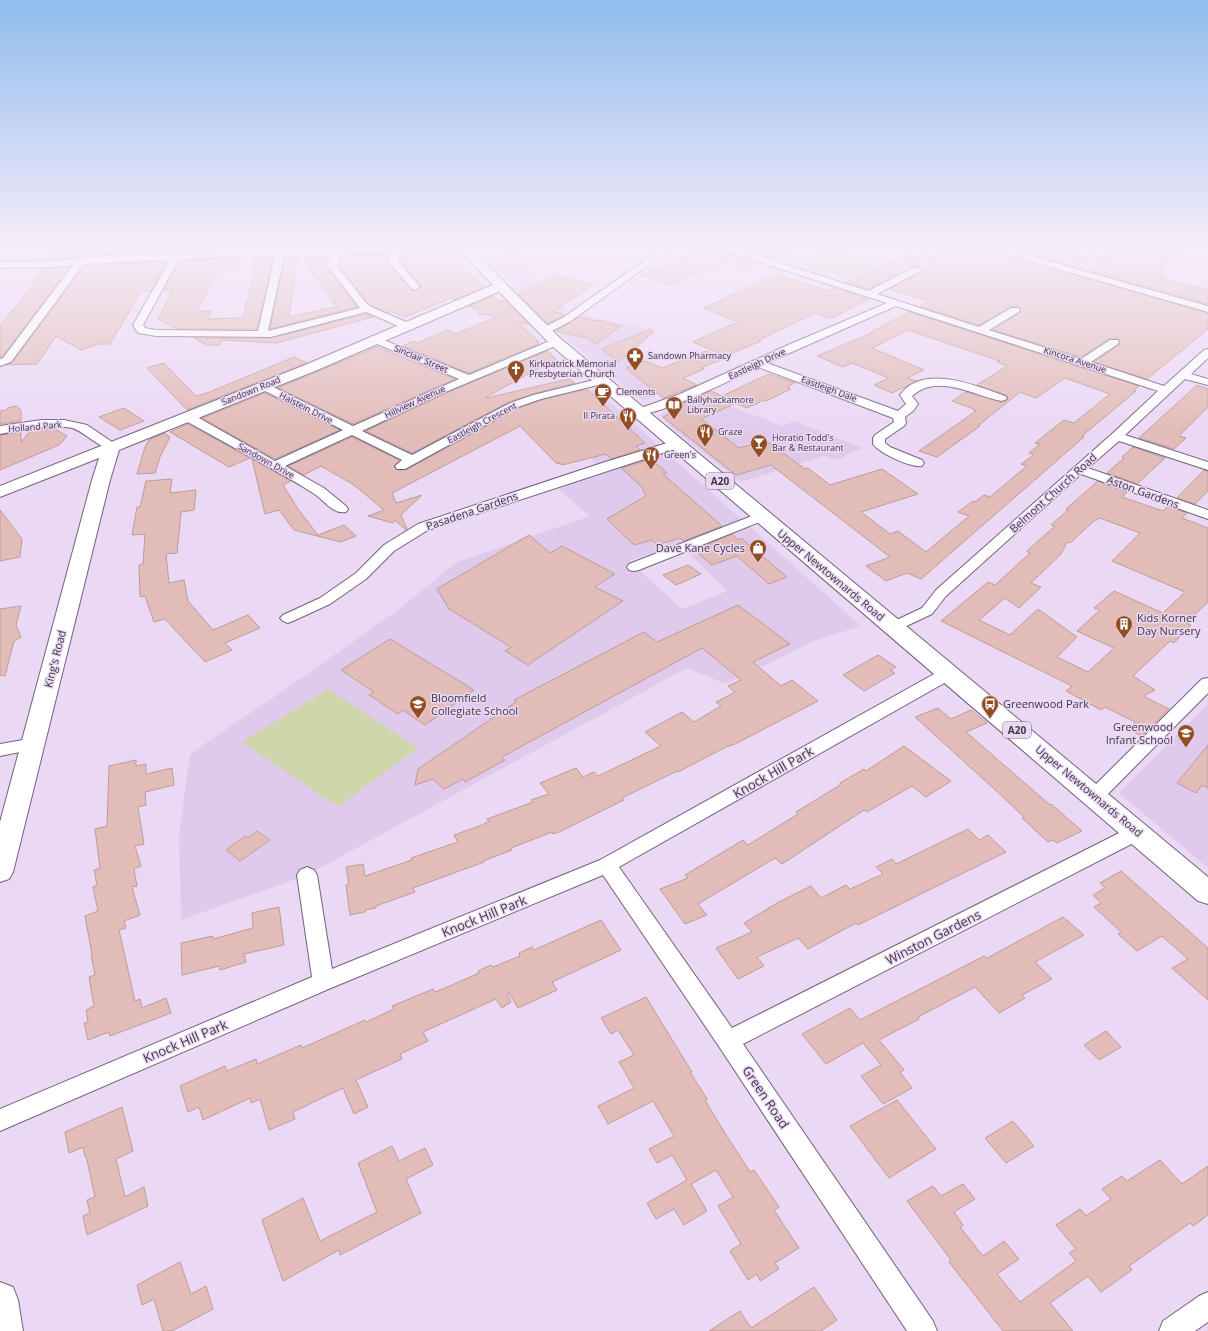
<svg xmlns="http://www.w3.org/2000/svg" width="1208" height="1331" font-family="'Open Sans',sans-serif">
  <rect width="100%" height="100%" fill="#ebd8f5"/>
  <!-- built -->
  <g fill="#dfcaec" fill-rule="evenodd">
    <polygon points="476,248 510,248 567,310 548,321"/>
    <polygon points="1090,248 1188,248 1162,268"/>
    <polygon points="583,315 656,331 637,348 627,352 691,382 643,401 561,335"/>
    <path d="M595,389L861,626L811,642L726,684L687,668L307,875L181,920L179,834L190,754L303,677L398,610L457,562L590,516L558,489L603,470L537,405ZM679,544L727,590V591L682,609L629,561Z"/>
    <polygon points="702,395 782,426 794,421 862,448 837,460 824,456 741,482 675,431 659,415"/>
    <polygon points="1208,704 1208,868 1119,793"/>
  </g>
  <!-- green -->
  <g fill="#d0d6ac">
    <polygon points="829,248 835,248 881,261 846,278 797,262"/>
    <polygon points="328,689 418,748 338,807 242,742"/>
  </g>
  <!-- building -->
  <g fill="#e2bcb8" stroke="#bf9b97" fill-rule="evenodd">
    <polygon points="109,248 245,248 244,250 103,254 49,260 55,250"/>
    <polygon points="256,248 296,248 296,249 255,250"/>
    <polygon points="705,248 719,248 722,251 759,264 745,270 725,263 710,269 707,268 671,285 640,275"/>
    <polygon points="737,248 797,248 771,259"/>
    <polygon points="954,248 988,248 991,251 1208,313 1208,329 1147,379 1094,362 1119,345 1120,341 1118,338 1109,339 1081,357 993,330 1020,313 1021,309 1019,306 1010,307 979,325 920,306 929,301 890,289 920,273 922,270 919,266 912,267 868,289 846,282 907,255 916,258 923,254 932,257 946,250 949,250"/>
    <polygon points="1006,248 1049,248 1083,258 1089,254 1102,258 1108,257 1123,248 1186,248 1155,268 1164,271 1158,274 1165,276 1161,278 1208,290 1208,304"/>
    <polygon points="400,253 449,253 484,287 454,300 451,298 405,317 392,312 388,313 372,306 366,301 339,265 343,255 388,255 387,262 411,290 416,291 421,288 421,286 400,261"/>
    <polygon points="285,257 298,257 289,317 337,307 301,257 330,257 326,266 357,307 270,329"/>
    <polygon points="254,258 273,258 257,329 177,329 158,319 173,290 164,290 180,260 239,259 235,268 219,270 197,311 212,311 208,319 243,318 256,267 252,268"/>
    <polygon points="167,262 151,291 141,291 110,344 98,344 81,350 56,336 37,364 6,365 12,363 85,265"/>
    <polygon points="70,267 2,357 0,357 0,326 31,287 43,269"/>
    <polygon points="776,274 827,291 834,288 869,299 832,318 828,318 815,313 759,340 761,341 725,356 693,342 738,322 704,308"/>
    <polygon points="554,275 593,285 553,312 565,314 548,324 518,294 536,286"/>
    <polygon points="493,296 500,302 505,300 529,324 517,322 539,342 537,342 539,344 469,373 403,346 413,341 417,343 448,330 456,334 496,317 478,313 481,311 469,306"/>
    <polygon points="909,312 1139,386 1134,390 1136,391 1082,436 1084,437 921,579 907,573 886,581 866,566 890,557 771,465 736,475 663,417 678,410 674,407 711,391 722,396 769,374 795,383 787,387 791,389 766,401 764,400 747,408 736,403 701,419 739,448 758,443 761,445 769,443 805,469 808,468 830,485 882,469 918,494 861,512 890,534 898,531 926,552 969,516 958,512 973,501 975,502 984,495 990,497 1027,466 1021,464 1034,455 1029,453 1040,444 1035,443 1064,420 1074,423 1110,394 1065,378 1036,398 1020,392 978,426 980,426 937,457 919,451 976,411 973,410 974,409 952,401 966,392 1001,402 1006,401 1008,398 1006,395 977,385 1007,366 997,362 1000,361 908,330 872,348 924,370 907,378 917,381 892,393 874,385 889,378 852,363 843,367 817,356 872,333 871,332"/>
    <polygon points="366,314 373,317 276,343 222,340 220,345 207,345 194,338 271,338"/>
    <polygon points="578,317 596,321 598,320 621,326 595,344 587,338 556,331"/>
    <polygon points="651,329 653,332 618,362 602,349"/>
    <polygon points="377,347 455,379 353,424 278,388"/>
    <polygon points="547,351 556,359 486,397 486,398 569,379 575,383 533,394 509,402 412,453 366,431 444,394"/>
    <polygon points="706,351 723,359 701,368 704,369 683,378 697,385 663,398 626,368 645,361 662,368"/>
    <polygon points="294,357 307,363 187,410 147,368 164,363 196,396 207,393"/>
    <polygon points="1197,385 1208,389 1208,407 1179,436 1186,438 1174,449 1139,438"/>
    <polygon points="584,390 588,390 645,443 636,446 640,450 611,459 606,454 562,465 559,463 557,464 520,426 392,493 396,503 422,495 401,515 407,529 406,530 395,520 393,523 368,516 384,510 354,485 321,466 304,475 288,466 352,437 399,460 394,467 397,470 406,470 519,408 541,400"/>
    <polygon points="265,393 340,430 275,459 202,418"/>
    <polygon points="16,406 21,410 21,421 0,424 0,411 7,410 7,408"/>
    <polygon points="124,408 144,421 120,430 99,417"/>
    <polygon points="188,424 199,430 250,458 229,467 170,432"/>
    <polygon points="53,428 67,436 59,445 0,470 0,435 21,432 21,442 31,430"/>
    <polygon points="164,433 170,437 160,457 155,473 137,474 145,447 149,440"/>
    <polygon points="1133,447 1165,458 1137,484 1107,473 1124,458 1122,457"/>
    <polygon points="252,459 291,481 283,485 298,509 318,535 344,525 356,536 341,542 294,530 279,510 265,514"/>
    <polygon points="651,459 667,473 663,474 722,526 683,541 680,538 657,545 652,540 634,545 607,519 646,496 642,487 621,468"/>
    <polygon points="1204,470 1208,471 1208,491 1195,504 1177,498"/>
    <polygon points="172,479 170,493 196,490 194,510 181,512 177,553 166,554 169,583 184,580 188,601 213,630 248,615 260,628 225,643 232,650 205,662 165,619 154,622 145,596 140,597 139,565 143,564 145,534 132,535 137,507 140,507 146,481"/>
    <path d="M1098,481L1127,492L1122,497L1163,511L1168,506L1187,513L1182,518L1208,528V602L1186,623L1191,625L1174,643L1170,641L1133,676L1155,690L1143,696L1169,709L1142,736L1128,729L1135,722L1105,707L1101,710L1066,691L1072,686L941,621L988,582L995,585L1030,553L1027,551L1055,526L1051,525L1068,510L1066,509ZM1100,518L1140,533L1112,561L1185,592L1163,613L1114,591L1094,608L1100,610L1077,631L1114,648L1088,672L1057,657L1077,637L1038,609L1010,635L979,620L1005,598L1019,608L1041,587L1031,583L1061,554L1067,542L1070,543L1095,520H1097Z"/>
    <polygon points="0,510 22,539 20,557 0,561"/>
    <polygon points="732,534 738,540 741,538 787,577 769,584 737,556 712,565 694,550"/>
    <polygon points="529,535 550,553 562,546 615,574 595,587 623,601 528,665 505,651 511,647 449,609 437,589"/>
    <polygon points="688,565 701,574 676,585 663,575"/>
    <polygon points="738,605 790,644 753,662 781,686 792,680 818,701 735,744 726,747 678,772 677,771 628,795 622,798 624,800 559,832 553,834 552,832 511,848 512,850 483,861 484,862 413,888 415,892 376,906 376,908 365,910 365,912 350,915 346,885 349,884 346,867 363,864 365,876 412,860 411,858 458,842 454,835 482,825 489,821 487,819 533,802 531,800 549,794 540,783 576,768 583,777 594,772 598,776 661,746 645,732 682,712 694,722 721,706 716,702 735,692 728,686 741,680 702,648 502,757 505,760 465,782 463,779 444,789 433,779 415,785 418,769 516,702 514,700 644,632 657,642"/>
    <polygon points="21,606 16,625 21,637 14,641 5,676 0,675 0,609"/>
    <polygon points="390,639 474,690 425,725 403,710 398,714 369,695 374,692 341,670"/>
    <polygon points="878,655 896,667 890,670 895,673 864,691 843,675"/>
    <polygon points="938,708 951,719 971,710 987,723 966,732 1050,805 1051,804 1082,831 1057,843 1053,840 1048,842 1022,818 1024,817 1003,797 915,717"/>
    <polygon points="1208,745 1208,788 1202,785 1196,793 1177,783"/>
    <polygon points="904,746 951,781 926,797 912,786 867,812 864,810 782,864 775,858 698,904 707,915 685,924 660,889 688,878 685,875 743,840 748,845 798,814 796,812 840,785 840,783 864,769 866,771"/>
    <polygon points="136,760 136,766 146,764 146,774 172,768 174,785 145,792 146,805 138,807 144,844 135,846 141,866 134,869 137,886 132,887 140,915 124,921 126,928 119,930 135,1001 140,999 142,1008 166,998 171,1013 110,1036 109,1032 88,1040 84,1023 88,1022 86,1010 94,1006 89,977 95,975 91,954 92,954 85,916 98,911 93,887 97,885 94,870 100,868 95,829 107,826 109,766"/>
    <polygon points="968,829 979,840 988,835 1006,852 858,925 856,923 808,949 798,938 757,957 764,966 738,979 716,948 752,932 744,923 777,903 811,886 821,898 846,885 850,889 883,874 876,867 892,859 896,864"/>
    <polygon points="257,831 270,840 240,861 226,850 245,836 248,838"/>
    <polygon points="1121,871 1208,948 1208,1000 1172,968 1188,959 1162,936 1137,951 1118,934 1121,932 1094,907 1101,903 1093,895 1105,888 1100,883"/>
    <polygon points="279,907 284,945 244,954 246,962 220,970 219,966 182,975 181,943 213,936 213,939 253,928 252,913"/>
    <polygon points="1063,917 1084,935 1035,962 1052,979 1022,995 1025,998 999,1013 975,987 918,1017 919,1019 879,1040 904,1070 900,1072 912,1088 883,1104 861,1076 881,1065 863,1043 826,1064 802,1034 850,1008 860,1020 984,956 987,958"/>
    <polygon points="601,920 621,950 552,982 557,990 518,1008 509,993 507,994 511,1002 502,1008 496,999 423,1032 428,1041 400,1054 402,1059 356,1080 368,1107 354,1114 343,1088 293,1112 295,1119 269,1130 260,1099 251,1103 250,1098 203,1120 199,1107 188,1112 180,1086 225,1066 227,1071 256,1059 257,1064 301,1045 302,1048 365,1020 366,1022 394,1009 392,1006 433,989 435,992 452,985 479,973 478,971 491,965 493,967 520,956 519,953 532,947 534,950"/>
    <polygon points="646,997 692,1072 690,1072 707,1099 705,1100 723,1130 750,1172 754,1170 779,1207 774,1210 799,1248 775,1263 779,1269 760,1281 757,1274 748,1280 730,1251 741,1244 718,1206 733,1197 716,1170 691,1184 707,1211 684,1225 674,1209 656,1219 647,1203 687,1180 672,1155 657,1163 649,1149 674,1136 653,1101 608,1124 598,1106 634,1088 619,1062 634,1055 618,1030 611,1034 601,1018"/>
    <polygon points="1106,1031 1121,1047 1099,1060 1084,1045"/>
    <polygon points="897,1100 936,1149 889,1178 850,1126"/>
    <polygon points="122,1107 133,1151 116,1159 125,1197 144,1187 148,1206 87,1235 83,1216 90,1213 87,1200 95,1197 86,1156 85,1157 83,1147 69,1153 65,1132"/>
    <polygon points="1013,1121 1034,1146 1006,1163 985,1138"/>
    <polygon points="392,1146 399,1161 425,1148 433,1165 406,1179 421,1213 340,1255 339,1250 283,1281 262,1220 303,1198 320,1241 377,1212 358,1163"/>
    <polygon points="1160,1160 1182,1184 1208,1166 1208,1215 1193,1226 1190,1223 1129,1266 1132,1270 1101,1292 1088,1276 1050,1303 1073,1331 1003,1331 949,1262 951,1260 907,1201 933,1186 941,1196 963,1184 975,1199 954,1212 963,1225 960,1227 983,1256 1004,1241 1019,1259 997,1274 1020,1302 1076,1261 1069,1253 1076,1249 1056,1225 1080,1209 1086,1216 1111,1199 1102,1189 1122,1176 1127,1181"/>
    <polygon points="180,1262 191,1294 206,1286 213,1309 172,1331 163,1331 154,1299 142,1305 137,1285"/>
    <polygon points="814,1287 837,1320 821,1331 709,1331 740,1311 751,1328"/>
  </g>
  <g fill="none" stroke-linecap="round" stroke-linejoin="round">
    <!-- street casing -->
    <g stroke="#72617b" stroke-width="2">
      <g id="street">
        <path d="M379,248H457L452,251L399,252L398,261L420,287L415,290L412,289L388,261L390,253L342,254L337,265L365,302L371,307L411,324L412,326L411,328H403L366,312L271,337L156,336L138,333L133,325L170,260L84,264L11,362L0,366V359L3,358L73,265L53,267L0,268V262L53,261L103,256ZM332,255L327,265L360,308L268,331L284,256ZM275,256L258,331L156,330L145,328L143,325L179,259Z"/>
        <polygon points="510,248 531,248 526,251 471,259 466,256 471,253"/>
        <polygon points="662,248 672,248 571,321 548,333 540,333 539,331 540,329 564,317"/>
        <path d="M720,248H733L868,291L913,268H919L921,270L919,272L877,294L979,327L1011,308H1019L1020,310L1019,312L989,330L1081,359L1110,340H1118L1119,342L1118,344L1091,362L1164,386L1204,350L1208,349V358L1191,374L1208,379V385L1185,379L1125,435L1208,462V470L1119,441L1088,468L1208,510V519L1081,474L946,596L932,614L898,630L893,632L888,630L885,627L888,624L922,608L936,590L1113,433L1158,391L896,306L767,363L898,411L906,404L900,395C923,363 976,386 1005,396L1007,398L1005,400L1001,401C973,395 937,373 912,396L918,404L913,411L905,417L906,423L904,426L885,439V443L890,447L922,460L924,463L922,466C911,468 879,453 873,444V438L875,435L894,422L893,418L758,367C737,377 654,419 635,414L633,412L635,410L680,394L788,345L887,303L722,250Z"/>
        <polygon points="989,248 1002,248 1208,306 1208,312 991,250"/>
        <path d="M374,336L469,375L552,340L556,339L561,342L560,344L443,393L362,431L412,455L510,403L533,395L602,378L608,381L606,383L541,399L518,407L405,469H397L395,466L402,460L352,435L285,466L324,488L346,506L348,509L346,512C333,515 323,499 313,493C271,467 227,444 184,420L182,417L184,414H192L275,461L343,430L259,388L257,386L259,384H267L353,426L459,379L370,341L369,339L370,337Z"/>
        <path d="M42,420H64L87,425L118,446L116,449C102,452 86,432 72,428C49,423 23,430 0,434V426Z"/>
        <polygon points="677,440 681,441 683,444 681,447 428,530 394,551 366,579 330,604 293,621 288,623 283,621 280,618 283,615 320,598 356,573 384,545 418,524 602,463"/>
        <polygon points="762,512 767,513 769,516 767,519 639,570 634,571 629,570 627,567 629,564"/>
        <polygon points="949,668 955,669 957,673 955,677 619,867 732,1028 1131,827 1138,825 1145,827 1147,832 1145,837 743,1044 933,1321 937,1331 907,1331 720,1048 603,875 331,988 0,1131 0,1109 312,977 297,875 300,870 307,867 314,870 317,875 332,969 600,860 943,669"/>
        <polygon points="1208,678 1208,693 1101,801 1095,803 1089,801 1086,796 1089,791 1202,679"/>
        <polygon points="34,738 40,740 43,744 40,748 0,756 0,744"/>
        <polygon points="1208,1292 1208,1322 1195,1331 1159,1331 1163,1321 1199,1296"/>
      </g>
    </g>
    <!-- secondary casing -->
    <g stroke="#72617b" stroke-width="2">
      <g id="secondary">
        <polygon points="500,282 505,283 507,286 505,289 315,371 119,450 110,480 13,872 9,879 0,882 0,822 92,480 99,458 0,497 0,486 305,365"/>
        <polygon points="0,1282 13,1287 18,1300 23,1331 0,1331"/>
      </g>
    </g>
    <!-- primary casing -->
    <g stroke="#72617b" stroke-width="2">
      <polygon id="primary" points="457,248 470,248 561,339 1208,877 1208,904 1198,901 551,345"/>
    </g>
    <!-- street -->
    <use href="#street" fill="#fff" fill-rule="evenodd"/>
    <!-- secondary -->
    <use href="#secondary" fill="#fff" fill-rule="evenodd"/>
    <!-- primary -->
    <use href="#primary" fill="#fff" fill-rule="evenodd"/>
  </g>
  <!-- sky -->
  <linearGradient id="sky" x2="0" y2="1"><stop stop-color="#90bcee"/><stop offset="0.57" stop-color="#f6edfa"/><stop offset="1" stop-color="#f6edfa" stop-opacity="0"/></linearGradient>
  <rect width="1208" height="434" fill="url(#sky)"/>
  <!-- icons -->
  <defs>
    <g id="pharmacy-pin" transform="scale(0.9)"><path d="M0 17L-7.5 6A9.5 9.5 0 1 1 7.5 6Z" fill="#924e22" stroke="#ebd8f5"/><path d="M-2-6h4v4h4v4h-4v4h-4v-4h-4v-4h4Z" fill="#fff"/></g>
    <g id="church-pin" transform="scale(0.9)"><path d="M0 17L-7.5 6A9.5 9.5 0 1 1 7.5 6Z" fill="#924e22" stroke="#ebd8f5"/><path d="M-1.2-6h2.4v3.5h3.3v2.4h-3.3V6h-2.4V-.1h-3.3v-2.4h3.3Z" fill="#fff"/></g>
    <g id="cafe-pin" transform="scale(0.9)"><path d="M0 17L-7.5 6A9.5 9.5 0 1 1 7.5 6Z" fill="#924e22" stroke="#ebd8f5"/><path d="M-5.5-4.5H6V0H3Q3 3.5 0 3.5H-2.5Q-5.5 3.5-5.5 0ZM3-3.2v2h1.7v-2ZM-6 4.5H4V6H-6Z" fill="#fff"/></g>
    <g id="library-pin" transform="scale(0.9)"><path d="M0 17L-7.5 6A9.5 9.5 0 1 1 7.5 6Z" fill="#924e22" stroke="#ebd8f5"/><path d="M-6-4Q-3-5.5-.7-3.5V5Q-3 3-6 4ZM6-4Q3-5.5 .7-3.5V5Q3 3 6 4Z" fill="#fff"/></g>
    <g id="restaurant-pin" transform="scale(0.9)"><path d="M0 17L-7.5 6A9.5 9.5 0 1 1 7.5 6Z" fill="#924e22" stroke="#ebd8f5"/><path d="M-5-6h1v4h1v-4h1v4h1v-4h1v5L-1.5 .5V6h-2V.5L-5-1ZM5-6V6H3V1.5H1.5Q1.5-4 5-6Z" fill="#fff"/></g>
    <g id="bar-pin" transform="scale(0.9)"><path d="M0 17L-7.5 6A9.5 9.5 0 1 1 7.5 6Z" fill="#924e22" stroke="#ebd8f5"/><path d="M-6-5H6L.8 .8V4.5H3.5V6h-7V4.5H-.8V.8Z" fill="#fff"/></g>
    <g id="shop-pin" transform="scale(0.9)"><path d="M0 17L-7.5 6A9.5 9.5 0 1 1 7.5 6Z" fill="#924e22" stroke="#ebd8f5"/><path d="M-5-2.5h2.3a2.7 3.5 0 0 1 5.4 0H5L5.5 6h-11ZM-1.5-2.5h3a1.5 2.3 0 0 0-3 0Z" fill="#fff"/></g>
    <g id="building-pin" transform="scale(0.9)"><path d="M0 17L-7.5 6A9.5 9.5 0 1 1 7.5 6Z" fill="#924e22" stroke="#ebd8f5"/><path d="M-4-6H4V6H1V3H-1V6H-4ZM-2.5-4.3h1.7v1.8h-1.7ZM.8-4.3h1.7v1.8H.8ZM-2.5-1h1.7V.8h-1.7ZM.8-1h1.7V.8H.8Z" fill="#fff"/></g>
    <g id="school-pin" transform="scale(0.9)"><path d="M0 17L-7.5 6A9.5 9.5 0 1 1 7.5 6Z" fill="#924e22" stroke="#ebd8f5"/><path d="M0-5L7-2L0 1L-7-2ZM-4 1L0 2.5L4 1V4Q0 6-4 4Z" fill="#fff"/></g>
    <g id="bus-pin" transform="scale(0.9)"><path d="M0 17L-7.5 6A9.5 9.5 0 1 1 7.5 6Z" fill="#924e22" stroke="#ebd8f5"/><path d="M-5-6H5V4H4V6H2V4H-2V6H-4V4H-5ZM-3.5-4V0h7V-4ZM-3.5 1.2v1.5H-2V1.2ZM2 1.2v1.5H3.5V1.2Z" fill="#fff"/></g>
  </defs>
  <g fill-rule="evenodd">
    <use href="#pharmacy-pin" x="635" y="356"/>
    <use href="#church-pin" x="516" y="369"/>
    <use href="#cafe-pin" x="603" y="392"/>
    <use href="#library-pin" x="674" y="405"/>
    <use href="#restaurant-pin" x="628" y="416"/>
    <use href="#restaurant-pin" x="705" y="432"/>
    <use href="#bar-pin" x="759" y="443"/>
    <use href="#restaurant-pin" x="651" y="455"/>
    <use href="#shop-pin" x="758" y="548"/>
    <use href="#building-pin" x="1124" y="624"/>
    <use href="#school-pin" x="418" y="704"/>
    <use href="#bus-pin" x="990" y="704"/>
    <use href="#school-pin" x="1186" y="733"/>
  </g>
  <g text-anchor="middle" stroke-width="3" stroke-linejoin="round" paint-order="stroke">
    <!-- far-poi labels -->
    <g font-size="9" fill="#3e3742" stroke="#ebd8f5" text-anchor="start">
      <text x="648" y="359">Sandown Pharmacy</text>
      <text x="529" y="367">Kirkpatrick Memorial<tspan x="529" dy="10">Presbyterian Church</tspan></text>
      <text x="616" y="395">Clements</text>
      <text x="687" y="403">Ballyhackamore<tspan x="687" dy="10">Library</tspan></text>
      <text x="615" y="419" text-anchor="end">Il Pirata</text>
      <text x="718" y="435">Graze</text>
      <text x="772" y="441">Horatio Todd's<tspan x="772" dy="10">Bar &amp; Restaurant</tspan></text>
      <text x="664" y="458">Green's</text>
    </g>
    <!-- far-street labels -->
    <g font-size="9" fill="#3e3742" stroke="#ebd8f5">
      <text transform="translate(421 359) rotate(23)" y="3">Sinclair Street</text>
      <text transform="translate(1075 360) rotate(18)" y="3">Kincora Avenue</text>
      <text transform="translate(757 364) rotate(-25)" y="3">Eastleigh Drive</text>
      <text transform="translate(829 389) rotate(20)" y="3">Eastleigh Dale</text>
      <text transform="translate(251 391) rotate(-22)" y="3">Sandown Road</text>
      <text transform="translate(415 402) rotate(-25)" y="3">Hillview Avenue</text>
      <text transform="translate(306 408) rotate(27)" y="3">Halstein Drive</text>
      <text transform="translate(482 423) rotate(-28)" y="3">Eastleigh Crescent</text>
      <text transform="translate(35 427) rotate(-5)" y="3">Holland Park</text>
      <text transform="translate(266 461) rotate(29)" y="3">Sandown Drive</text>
    </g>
    <!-- shield labels -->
    <g fill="#ebd8f5" stroke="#726778" stroke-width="1">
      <rect x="706" y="473" width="28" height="16" rx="3"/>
      <rect x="1003" y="722" width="28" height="16" rx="3"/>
    </g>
    <g font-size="10" font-weight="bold" fill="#3e3742">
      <text x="720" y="485">A20</text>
      <text x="1017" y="734">A20</text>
    </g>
    <!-- street labels -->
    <g font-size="11" fill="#3e3742" stroke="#ebd8f5">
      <text transform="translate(1143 492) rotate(20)" y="4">Aston Gardens</text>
      <text transform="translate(1053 493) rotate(-42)" y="4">Belmont Church Road</text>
      <text transform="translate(472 511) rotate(-19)" y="4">Pasadena Gardens</text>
      <text transform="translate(831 575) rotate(40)" y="4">Upper Newtownards Road</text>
      <text transform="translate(55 659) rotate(-76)" y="4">King's Road</text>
      <text transform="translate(1089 791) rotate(40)" y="4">Upper Newtownards Road</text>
    </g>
    <!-- poi labels -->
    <g font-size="11" fill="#3e3742" stroke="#ebd8f5" text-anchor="start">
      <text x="745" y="552" text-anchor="end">Dave Kane Cycles</text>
      <text x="1137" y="622">Kids Korner<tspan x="1137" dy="13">Day Nursery</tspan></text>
      <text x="431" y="702">Bloomfield<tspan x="431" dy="13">Collegiate School</tspan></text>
      <text x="1003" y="708">Greenwood Park</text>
      <text x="1173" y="731" text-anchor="end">Greenwood<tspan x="1173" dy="13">Infant School</tspan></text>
    </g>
    <!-- near-street labels -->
    <g font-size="13" fill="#3e3742" stroke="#ebd8f5">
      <text transform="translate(773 772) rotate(-30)" y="5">Knock Hill Park</text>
      <text transform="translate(484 916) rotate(-22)" y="5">Knock Hill Park</text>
      <text transform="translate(933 937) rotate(-27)" y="5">Winston Gardens</text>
      <text transform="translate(185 1041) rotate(-23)" y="5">Knock Hill Park</text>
      <text transform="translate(766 1097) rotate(56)" y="5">Green Road</text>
    </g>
  </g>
</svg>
